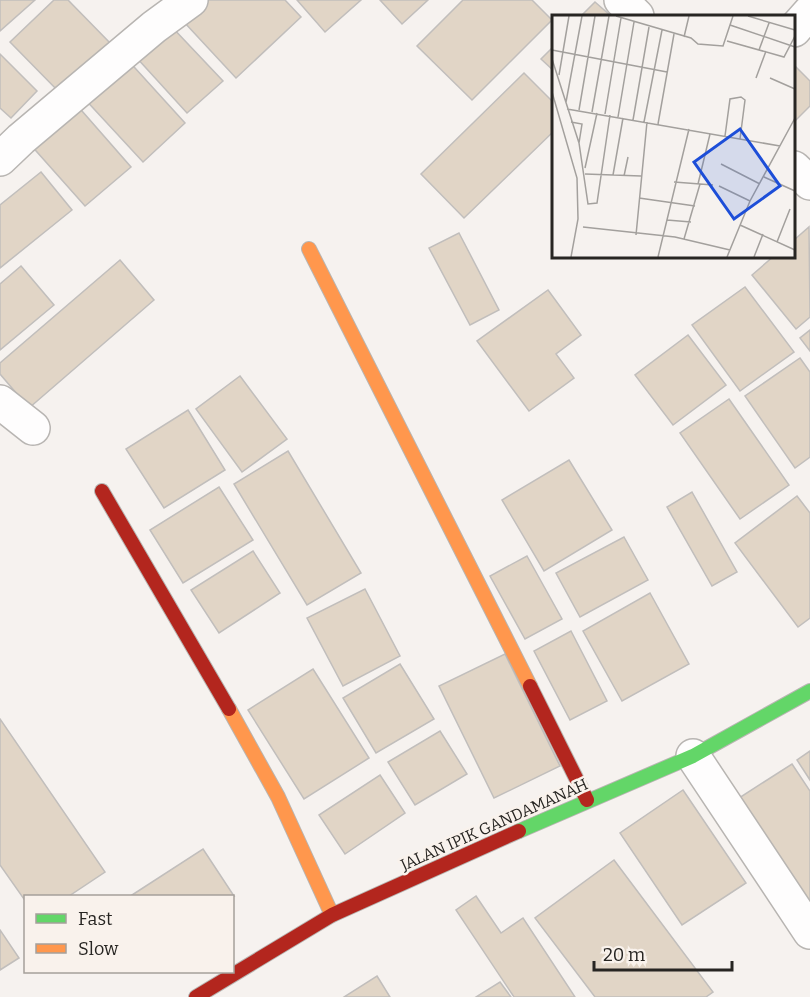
<svg xmlns="http://www.w3.org/2000/svg" width="810" height="997" font-family="Bitter,serif">
  <rect width="100%" height="100%" fill="#f6f2ef"/>
  <!-- building -->
  <g fill="#e1d5c6" stroke="#c1bebc" stroke-width="1.5">
    <polygon points="0,0 35,0 0,31"/>
    <polygon points="54,0 68,0 112,45 61,94 10,42"/>
    <polygon points="208,0 285,0 301,17 236,78 184,22"/>
    <polygon points="297,0 361,0 325,32"/>
    <polygon points="380,0 428,0 402,24"/>
    <polygon points="463,0 532,0 552,20 472,100 417,46"/>
    <polygon points="595,2 611,16 581,16"/>
    <polygon points="170,25 223,81 187,113 136,57"/>
    <polygon points="554,46 554,71 541,59"/>
    <polygon points="0,54 37,91 11,118 0,108"/>
    <polygon points="125,57 185,123 143,162 82,96"/>
    <polygon points="794,65 810,81 810,106 794,122"/>
    <polygon points="524,73 554,103 554,131 464,218 421,174"/>
    <polygon points="75,103 131,167 85,206 29,143"/>
    <polygon points="41,172 72,210 0,268 0,205"/>
    <polygon points="809,227 810,317 796,329 752,275 774,256 794,256 794,240"/>
    <polygon points="459,233 499,310 470,325 429,248"/>
    <polygon points="120,260 154,300 29,408 0,374 0,363"/>
    <polygon points="21,266 54,305 0,350 0,284"/>
    <polygon points="745,287 794,352 740,391 692,325"/>
    <polygon points="548,290 581,335 556,354 574,378 529,411 477,341"/>
    <polygon points="810,330 810,351 800,338"/>
    <polygon points="688,335 726,385 673,425 635,375"/>
    <polygon points="800,358 810,372 810,457 795,468 745,396"/>
    <polygon points="240,376 287,439 242,472 196,409"/>
    <polygon points="729,399 789,485 740,519 680,433"/>
    <polygon points="188,410 225,470 164,508 126,449"/>
    <polygon points="288,451 361,573 307,605 234,484"/>
    <polygon points="569,460 612,530 544,571 502,500"/>
    <polygon points="219,487 253,540 183,583 150,530"/>
    <polygon points="692,492 737,572 712,586 667,507"/>
    <polygon points="797,496 810,513 810,618 798,627 735,543"/>
    <polygon points="624,537 648,580 580,617 556,573"/>
    <polygon points="253,551 280,593 219,633 191,590"/>
    <polygon points="527,556 562,619 525,639 490,576"/>
    <polygon points="365,589 400,656 343,686 307,618"/>
    <polygon points="650,593 689,664 622,701 583,631"/>
    <polygon points="571,631 607,701 570,720 534,651"/>
    <polygon points="505,654 560,766 494,798 439,686"/>
    <polygon points="400,664 434,719 376,753 343,698"/>
    <polygon points="313,669 369,758 304,799 248,710"/>
    <polygon points="0,719 105,872 69,896 26,896 26,902 0,865"/>
    <polygon points="440,731 467,774 415,805 388,762"/>
    <polygon points="810,751 810,780 797,760"/>
    <polygon points="792,764 810,791 810,906 739,798"/>
    <polygon points="380,775 405,813 345,854 319,815"/>
    <polygon points="683,790 746,883 682,925 620,833"/>
    <polygon points="203,849 234,896 134,896 132,895"/>
    <polygon points="614,860 713,992 706,997 595,997 535,918"/>
    <polygon points="476,896 501,933 523,918 575,997 514,997 456,910"/>
    <polygon points="0,930 19,958 0,970"/>
    <polygon points="377,976 390,997 344,997"/>
    <polygon points="500,982 511,997 476,997"/>
  </g>
  <g fill="none" stroke-linecap="round" stroke-linejoin="round">
    <!-- street casing -->
    <g stroke="#b8b5b2" stroke-width="36">
      <g id="street">
        <polyline points="621,0 637,16"/>
        <polyline points="794,30 810,12"/>
        <polyline points="0,159 21,139 154,27 191,0"/>
        <polyline points="794,168 810,183"/>
        <polyline points="0,402 33,428"/>
        <polyline points="693,756 810,932"/>
      </g>
    </g>
    <!-- fast casing -->
    <g stroke="#b8b5b2" stroke-width="16">
      <polyline id="fast" points="519,831 693,756 810,691"/>
    </g>
    <!-- slow casing -->
    <g stroke="#b8b5b2" stroke-width="16">
      <g id="slow">
        <polyline points="309,249 530,686"/>
        <polyline points="229,709 278,797 332,915"/>
      </g>
    </g>
    <!-- jam casing -->
    <g stroke="#b8b5b2" stroke-width="16">
      <g id="jam">
        <polyline points="102,491 229,709"/>
        <polyline points="530,686 587,800"/>
        <polyline points="196,997 332,915 519,831"/>
      </g>
    </g>
    <!-- street -->
    <use href="#street" stroke="#fefdfd" stroke-width="33"/>
    <!-- fast -->
    <use href="#fast" stroke="#63d668" stroke-width="14"/>
    <!-- slow -->
    <use href="#slow" stroke="#ff974d" stroke-width="14"/>
    <!-- jam -->
    <use href="#jam" stroke="#b3261e" stroke-width="14"/>
  </g>
  <g text-anchor="middle" stroke-width="5" stroke-linejoin="round" paint-order="stroke">
    <!-- street labels -->
    <g font-size="16" fill="#272522" stroke="#f9f2ec">
      <text transform="translate(494 824) rotate(-24)" y="6">JALAN IPIK GANDAMANAH</text>
    </g>
  </g>
  <!-- overview -->
  <g transform="translate(552 15)">
    <rect width="243" height="243" fill="#f6f2ef"/>
    <path fill="none" stroke="#a3a09d" stroke-width="1.5" d="M64,1L139,23L146,29L171,31L181,1M196,1L243,15M178,10L243,32M132,22L137,1M175,26L232,42L243,21M0,35L115,57M207,35L217,8M0,44L27,128L36,189L45,188L58,100M7,60L17,1M204,63L214,36M218,63L243,74M0,77L25,163L26,204L19,242M14,87L30,1M15,94L228,131M27,95L43,1M40,97L57,1M53,99L69,3M66,102L82,7M81,105L97,12M19,107L30,109L27,128M92,107L110,15M106,109L122,19M173,121L178,84L189,82L193,85L188,124M169,149L208,169M33,153L45,98M33,159L89,161M61,160L71,103M72,161L76,142M212,162L243,176M122,167L161,170M146,169L158,119M167,171L198,186M0,178V202M87,183L143,191M115,205L139,207M188,210L243,235M31,212L123,222L178,235M84,220L95,107M132,224L148,169M225,227L238,194M106,242L137,114M175,242L198,186L243,103M202,242L211,219"/>
    <path fill="#1d4ed8" fill-opacity="0.15" stroke="#1d4ed8" stroke-width="3" d="M188,114L228,171L182,204L142,147Z"/>
    <rect width="243" height="243" fill="none" stroke="#272522" stroke-width="3"/>
  </g>
  <!-- legend -->
  <rect x="24" y="895" width="210" height="78" fill="#f9f2ec" stroke="#a5a09b" stroke-width="1.5"/>
  <rect x="36" y="914" width="30" height="9" fill="#63d668" stroke="#a5a09b" stroke-width="1.5"/>
  <text x="78" y="925" font-size="18" fill="#272522">Fast</text>
  <rect x="36" y="944" width="30" height="9" fill="#ff974d" stroke="#a5a09b" stroke-width="1.5"/>
  <text x="78" y="955" font-size="18" fill="#272522">Slow</text>
  <!-- scale -->
  <path d="M594 961v9h138v-9" fill="none" stroke="#272522" stroke-width="3"/>
  <text x="603" y="961" font-size="18" fill="#272522" stroke="#f9f2ec" stroke-width="4.5" paint-order="stroke">20 m</text>
</svg>
